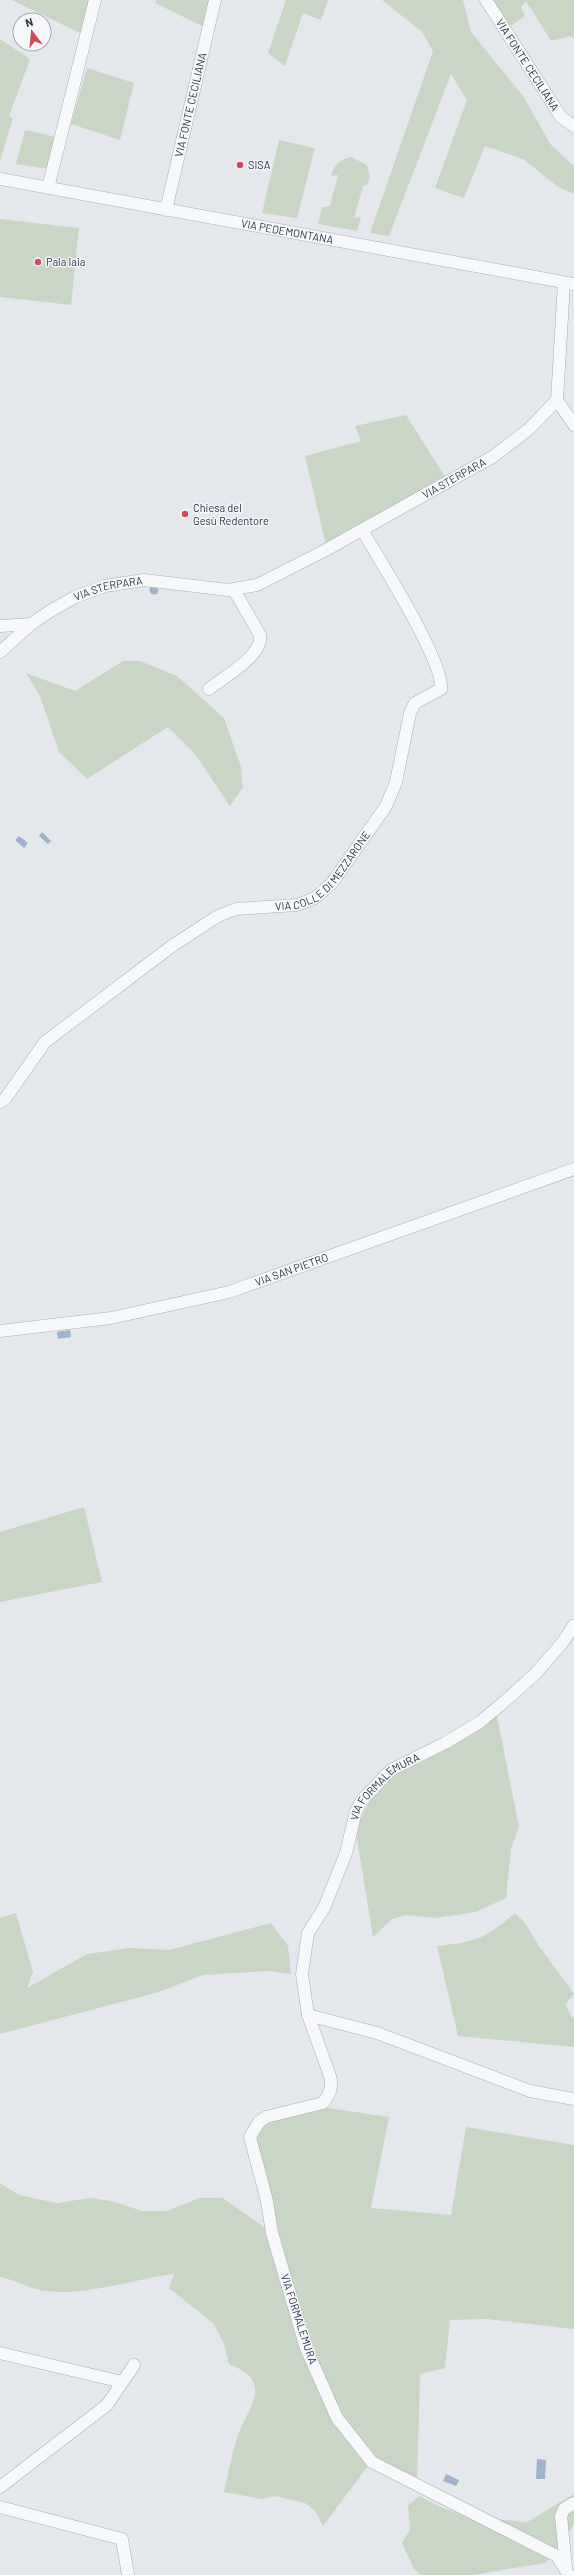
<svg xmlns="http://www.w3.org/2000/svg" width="574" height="2575" font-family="Barlow,sans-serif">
  <rect width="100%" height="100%" fill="#e4e7ec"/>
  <!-- green -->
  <g fill="#c9d6c5">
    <polygon points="12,0 91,0 82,34"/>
    <polygon points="156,0 210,0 204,27 155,3"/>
    <polygon points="286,0 328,0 321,20 303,13 285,66 268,53"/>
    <polygon points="382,0 463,0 471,32 523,96 551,145 574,166 574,194 558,187 523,159 485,146 464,198 435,188 467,100 451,74 389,236 370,233 433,51 422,32"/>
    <polygon points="492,0 574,0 574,39 572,36 551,41 526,1 521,7 525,16 508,28"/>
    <polygon points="0,39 30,59 9,116 13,118 0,162"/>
    <polygon points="87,68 134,83 120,140 71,124"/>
    <polygon points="25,130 56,137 48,169 16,164"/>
    <polygon points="279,140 315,148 297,218 262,213"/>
    <path d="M351,157L367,165L370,176L368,184L363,186L354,218L361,217L357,231L318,224L322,207L330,206L338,175L331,176C334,165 340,159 351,157Z"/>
    <polygon points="0,219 79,228 71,305 0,297"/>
    <polygon points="406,415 446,478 326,545 305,456 361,441 355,426"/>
    <polygon points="123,661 140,661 177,676 224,718 241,767 243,787 230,806 195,754 168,727 87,779 59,752 40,696 26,673 75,691"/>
    <polygon points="84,1507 102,1582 0,1602 0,1532"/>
    <path d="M497,1716L519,1827L511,1848L506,1898L476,1912L436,1918L406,1915L392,1919L373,1937L357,1839C359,1777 450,1743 497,1716Z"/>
    <polygon points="16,1913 33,1972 27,1988 87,1954 130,1948 169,1950 271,1923 288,1946 291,1974 268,1971 203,1975 159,1992 0,2034 0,1918"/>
    <path d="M515,1913L525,1923L539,1946L574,1994L565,2005L574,2020V2047L458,2036L437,1946C476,1942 485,1939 515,1913Z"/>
    <path d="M315,2106L389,2117L371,2208L451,2215L466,2127L574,2145V2329L487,2319L450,2320L445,2368L420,2374L417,2486L371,2462L323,2526L316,2512L305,2503L275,2496L262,2499L224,2492C228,2475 231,2457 236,2441C246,2408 277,2383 229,2364L224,2344L214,2324L169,2288L174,2274C133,2279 88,2296 47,2291C31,2290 16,2280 0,2277V2183L19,2195L57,2203L90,2198L112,2201L142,2211H167L199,2198H223L271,2232L252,2149L259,2122Z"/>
    <polygon points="574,2494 574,2524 559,2549 545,2563 472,2575 421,2575 414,2569 402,2543 410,2529 408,2506 419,2496 443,2508 470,2517 527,2522"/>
  </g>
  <!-- water -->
  <g fill="#9fb4cc">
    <circle cx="154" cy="590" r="4.5"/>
    <polygon points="42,832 51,841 48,844 39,836"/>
    <polygon points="19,836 28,843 24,848 15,840"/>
    <polygon points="70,1330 71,1337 58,1339 57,1332"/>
    <polygon points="537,2459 546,2460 545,2479 536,2479"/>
    <polygon points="446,2474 459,2480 456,2486 443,2481"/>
  </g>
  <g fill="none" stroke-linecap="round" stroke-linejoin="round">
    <!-- minor casing -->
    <g stroke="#a9aeb7" stroke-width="13">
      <g id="minor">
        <path id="s1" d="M486,0L561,117L574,126"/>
        <path id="s2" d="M0,179L574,284"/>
        <polyline points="48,188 95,0"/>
        <path id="s3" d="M166,210L215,0"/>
        <polyline points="557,400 574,425"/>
        <polyline points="0,626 31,624"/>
        <path id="s4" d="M0,652L31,624L52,610L75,597L105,586L144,580L228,590L257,585L324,551L494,456L529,429L557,400L564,283"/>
        <path d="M209,689C224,677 264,655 260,635L234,590"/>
        <path id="s5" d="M0,1102L5,1099L45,1042L172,946L218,916L236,909L297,905L315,898L332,883L386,806L396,782L410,713L415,703L441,689C444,661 379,559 362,530"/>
        <path id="s6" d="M0,1331L111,1318L229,1292L574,1169"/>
        <polyline points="308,2015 377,2033 530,2091 574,2099"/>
        <polyline points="0,2353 122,2382"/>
        <polyline points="0,2487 107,2405 134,2365"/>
        <polyline points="0,2507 122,2539 128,2575"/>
        <polyline points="566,2567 561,2516 564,2509 574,2503"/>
        <path id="s7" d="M569,2575L557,2556L372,2462L337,2418L306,2348L272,2233L267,2201L250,2137L259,2122L266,2117L323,2103C330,2094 333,2087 330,2076L308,2015L302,1974L308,1933L324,1908L346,1853L356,1811L362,1800L391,1770L445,1743L480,1722L505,1701L536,1673L563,1642L574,1625"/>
      </g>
    </g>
    <!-- minor -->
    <use href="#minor" stroke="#f7f8fa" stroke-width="12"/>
  </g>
  <!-- markers -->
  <g fill="#d1495b" stroke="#f4f6f9" stroke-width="1.5">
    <circle cx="240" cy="165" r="4"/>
    <circle cx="38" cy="262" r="4"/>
    <circle cx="185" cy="514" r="4"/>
  </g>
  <g text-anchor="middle" stroke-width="3" stroke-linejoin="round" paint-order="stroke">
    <!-- street labels -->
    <g font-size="11" fill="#2b3445" stroke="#f4f6f9">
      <text dy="4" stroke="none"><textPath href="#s1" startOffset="77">VIA FONTE CECILIANA</textPath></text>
      <text dy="4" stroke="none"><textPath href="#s3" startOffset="108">VIA FONTE CECILIANA</textPath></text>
      <text dy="4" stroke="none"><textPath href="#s2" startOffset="292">VIA PEDEMONTANA</textPath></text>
      <text dy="4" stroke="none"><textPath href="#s4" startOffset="503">VIA STERPARA</textPath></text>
      <text dy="4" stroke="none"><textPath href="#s4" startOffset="128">VIA STERPARA</textPath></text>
      <text dy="4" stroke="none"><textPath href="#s5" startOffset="411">VIA COLLE DI MEZZARONE</textPath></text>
      <text dy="4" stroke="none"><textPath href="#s6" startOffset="299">VIA SAN PIETRO</textPath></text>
      <text dy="4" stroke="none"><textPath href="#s7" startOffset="1013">VIA FORMALEMURA</textPath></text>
      <text transform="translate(299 2319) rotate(72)" y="4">VIA FORMALEMURA</text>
    </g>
    <!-- poi labels -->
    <g font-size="11" fill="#2b3445" stroke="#f4f6f9" text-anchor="start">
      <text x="248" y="169">SISA</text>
      <text x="46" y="266">Pala Iaia</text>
      <text x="193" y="512">Chiesa del<tspan x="193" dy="13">Gesù Redentore</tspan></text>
    </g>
  </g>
  <!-- north arrow -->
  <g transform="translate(32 32) rotate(344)"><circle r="19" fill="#f4f6f9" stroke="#a4a8b1"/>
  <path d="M0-3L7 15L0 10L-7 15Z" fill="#d1495b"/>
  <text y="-6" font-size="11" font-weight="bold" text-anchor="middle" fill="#2b3445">N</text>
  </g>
</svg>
